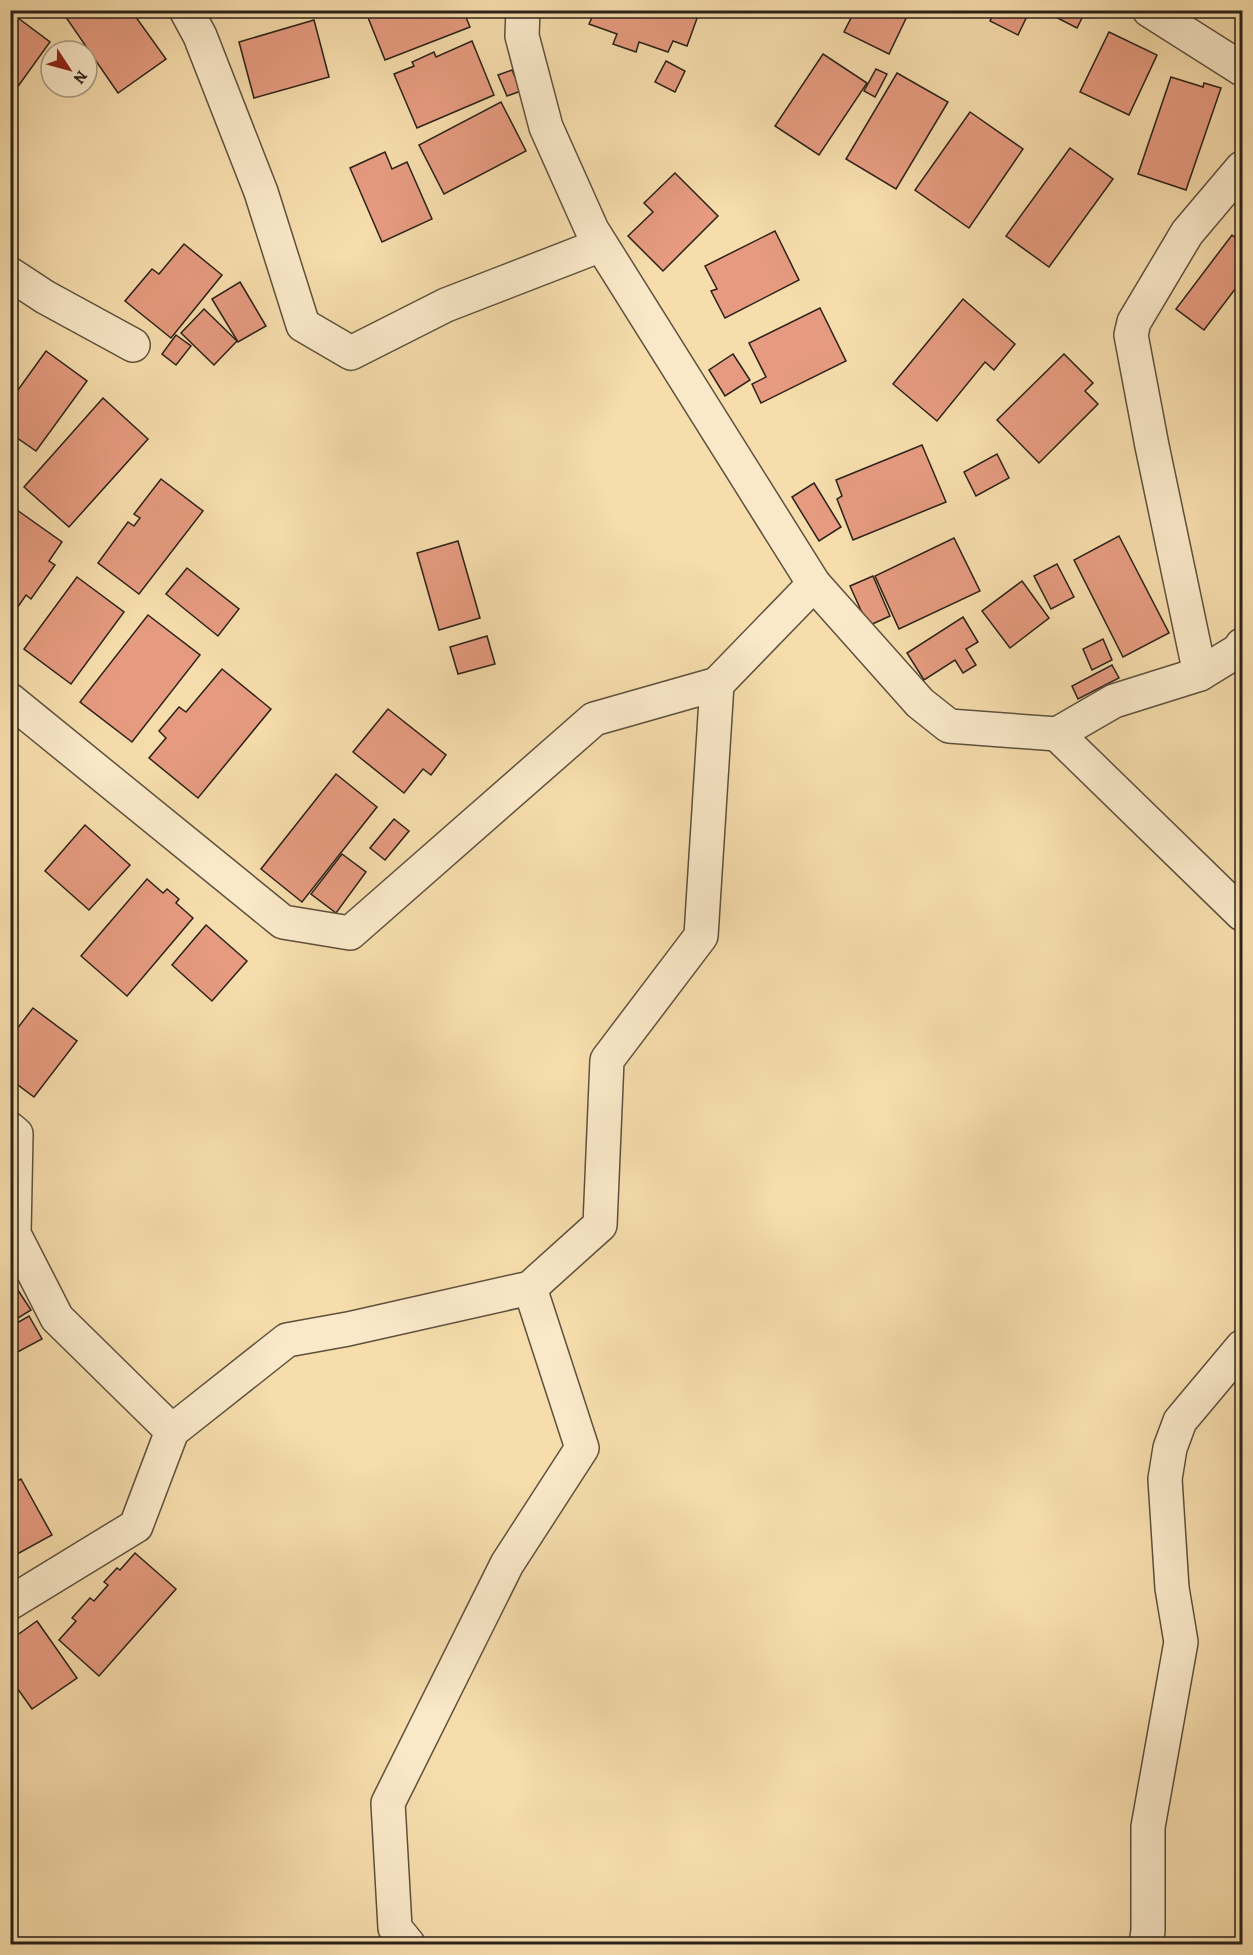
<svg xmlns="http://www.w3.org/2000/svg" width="1253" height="1955" font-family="Alegreya,serif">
  <rect width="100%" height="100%" fill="#f7ddac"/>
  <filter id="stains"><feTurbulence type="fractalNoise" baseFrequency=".00333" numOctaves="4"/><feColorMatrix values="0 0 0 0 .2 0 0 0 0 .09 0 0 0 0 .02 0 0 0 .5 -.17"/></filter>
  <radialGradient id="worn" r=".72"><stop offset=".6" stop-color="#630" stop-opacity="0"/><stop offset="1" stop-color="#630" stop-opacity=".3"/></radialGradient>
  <!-- building -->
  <g fill="#e69b80" stroke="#2a2219" stroke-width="1.5">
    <polygon points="67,10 123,10 128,17 133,13 166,59 118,93 63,13"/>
    <polygon points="365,10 463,10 470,27 385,60"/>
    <polygon points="583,10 700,10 687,46 673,41 668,52 639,42 636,52 613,44 617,34 589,24 593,15"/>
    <polygon points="855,10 910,10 889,54 844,32"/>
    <polygon points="995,10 1030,10 1018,35 990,21"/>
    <polygon points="1042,10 1086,10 1077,28"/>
    <polygon points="10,12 50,42 11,96 10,95"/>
    <polygon points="314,20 329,77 254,98 239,42"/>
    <polygon points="1109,32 1157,55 1129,115 1080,92"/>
    <polygon points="472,41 494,95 417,128 394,74 414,66 412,62 434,52 436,57"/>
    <polygon points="823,54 867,83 819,155 775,126"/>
    <polygon points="666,61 685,71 675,92 655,82"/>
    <polygon points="876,69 887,74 875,97 864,91"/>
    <polygon points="512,70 521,91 507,96 498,75"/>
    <polygon points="897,73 948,102 896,189 846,159"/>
    <polygon points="1171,77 1203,87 1204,83 1221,88 1186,190 1138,174"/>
    <polygon points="501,102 526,151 444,194 419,145"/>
    <polygon points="970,112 1023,149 969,228 915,190"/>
    <polygon points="1070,148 1113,179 1049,267 1006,236"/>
    <polygon points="385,152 392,169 407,162 432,219 382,242 350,168"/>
    <polygon points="675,173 718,216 663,271 628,236 653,212 644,203"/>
    <polygon points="775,231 799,280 725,318 711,291 717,289 705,266"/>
    <polygon points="1232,235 1242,243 1242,280 1204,330 1176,309"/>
    <polygon points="184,244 222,275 171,338 125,301 152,269 159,274"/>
    <polygon points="240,282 266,326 238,342 212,299"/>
    <polygon points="963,299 1015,344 994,370 985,362 937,421 893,384"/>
    <polygon points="820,308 846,361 761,403 752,384 766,377 749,343"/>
    <polygon points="204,309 237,341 214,365 181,333"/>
    <polygon points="176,335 191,346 176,365 162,354"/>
    <polygon points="46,351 87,381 36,451 10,433 10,418 12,415 10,414 10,401"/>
    <polygon points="733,354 750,380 725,396 709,370"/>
    <polygon points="1064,354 1093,383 1085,391 1098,404 1039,463 997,420"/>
    <polygon points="103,398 148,439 69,527 24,487"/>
    <polygon points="922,445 946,502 853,540 837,499 842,496 836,480"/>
    <polygon points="997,454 1009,478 976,496 964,472"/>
    <polygon points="161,479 203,511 139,594 98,563 128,522 134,526 140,518 134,514"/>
    <polygon points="814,483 841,527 819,541 792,497"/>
    <polygon points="17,510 62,542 49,561 55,565 31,599 26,595 15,611 10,608 10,519"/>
    <polygon points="1119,536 1169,633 1123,657 1074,560"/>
    <polygon points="954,538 980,591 899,629 875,576"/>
    <polygon points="458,541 480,618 439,630 417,553"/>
    <polygon points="1057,564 1074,597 1051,609 1034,576"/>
    <polygon points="187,568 239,609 218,636 166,594"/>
    <polygon points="873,576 890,616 868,626 850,586"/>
    <polygon points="77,577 124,612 71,684 24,649"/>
    <polygon points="1022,581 1049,618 1010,648 982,611"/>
    <polygon points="148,615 200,655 132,742 80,702"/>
    <polygon points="963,617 978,642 966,649 976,665 963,673 955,660 924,680 907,653"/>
    <polygon points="487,636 495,664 458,674 450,647"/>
    <polygon points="1103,639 1112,660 1092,670 1083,649"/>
    <polygon points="1112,665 1119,678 1078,699 1072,686"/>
    <polygon points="222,669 271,709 198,798 149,758 166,738 159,731 179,707 186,712"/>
    <polygon points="388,709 446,755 431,775 423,769 404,793 353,752"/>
    <polygon points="336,774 377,807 302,902 261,869"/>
    <polygon points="394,819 409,831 385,860 370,848"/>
    <polygon points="85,825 130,865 89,910 45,871"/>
    <polygon points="342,854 366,872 336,913 311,894"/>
    <polygon points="147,879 163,893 167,889 179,899 176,903 193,918 127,996 81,956"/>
    <polygon points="206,925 247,961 212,1001 172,965"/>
    <polygon points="33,1008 77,1041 34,1097 10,1079 10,1038"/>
    <polygon points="10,1278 31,1310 10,1323"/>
    <polygon points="29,1316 42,1339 10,1356 10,1327"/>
    <polygon points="21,1479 52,1535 10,1558 10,1485"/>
    <polygon points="135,1553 176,1589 99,1676 59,1640 76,1621 72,1618 90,1598 94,1601 108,1585 104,1582 117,1568 120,1570"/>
    <polygon points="37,1621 77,1678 32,1709 10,1678 10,1635 13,1638"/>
    <polygon points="10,1740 17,1746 10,1752"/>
  </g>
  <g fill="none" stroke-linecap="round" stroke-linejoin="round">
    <!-- minor casing -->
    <g stroke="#5d513e" stroke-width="36">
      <g id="minor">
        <polyline points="186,10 200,36 261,192 303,325 351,353 446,305 601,245"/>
        <polyline points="523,10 522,36 546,127 592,230 814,584 920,703 949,726 1057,734 1114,701 1200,674 1239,650 1242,645"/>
        <polyline points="1149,10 1242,69"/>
        <polyline points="10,274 45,297 133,345"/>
        <polyline points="1200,674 1152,446 1131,335 1134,322 1187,233 1242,168"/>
        <polyline points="10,700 283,922 350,933 594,719 717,684"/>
        <polyline points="1057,734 1242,914"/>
        <polyline points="10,1129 16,1134 14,1234 57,1318 172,1431"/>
        <polyline points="10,1603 136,1526 172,1431 287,1340 348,1329 530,1288 600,1225 607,1060 701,936 717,684 814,584"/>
        <polyline points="408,1944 395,1928 388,1803 507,1564 582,1448 530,1288"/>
        <polyline points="1146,1944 1148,1931 1148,1827 1181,1642 1172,1588 1165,1479 1170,1448 1180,1421 1242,1347"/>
      </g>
    </g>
    <!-- minor -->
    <use href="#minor" stroke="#fae9c9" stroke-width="33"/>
  </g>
  <!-- margin -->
  <rect width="1253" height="1955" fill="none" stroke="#f7ddac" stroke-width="36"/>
  <rect x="12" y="12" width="1229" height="1931" fill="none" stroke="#2a2219" stroke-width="3"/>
  <rect x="18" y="18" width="1217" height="1919" fill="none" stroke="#2a2219" stroke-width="1.5"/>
  <!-- north arrow -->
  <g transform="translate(69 69) rotate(126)"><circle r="28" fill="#fae9c9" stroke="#a79983" stroke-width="1.5"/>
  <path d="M0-4.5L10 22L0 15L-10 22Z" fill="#8f2418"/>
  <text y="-9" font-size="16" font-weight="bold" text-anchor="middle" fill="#2a2219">N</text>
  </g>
  <rect width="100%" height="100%" filter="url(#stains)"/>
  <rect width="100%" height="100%" fill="url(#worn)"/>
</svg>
